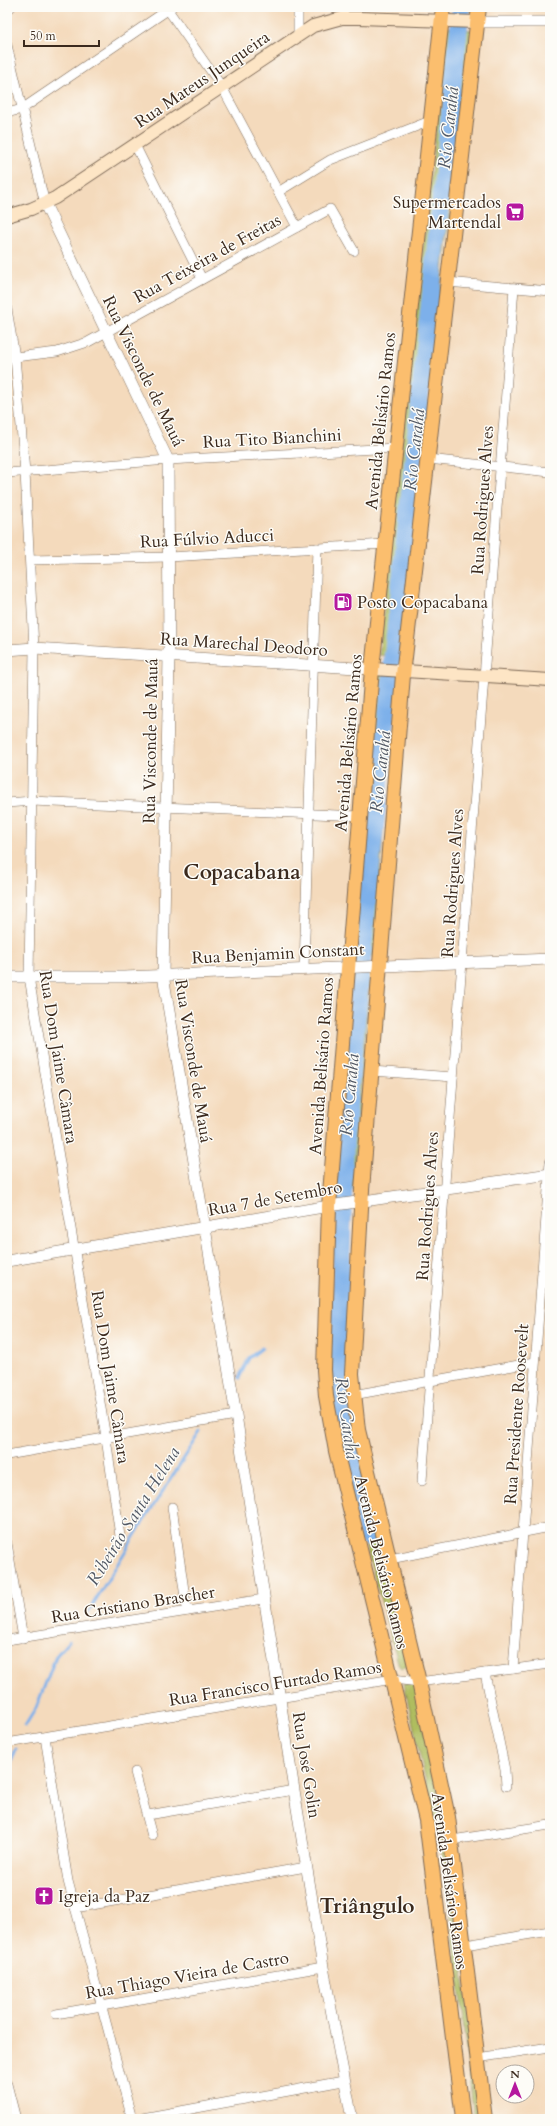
<svg xmlns="http://www.w3.org/2000/svg" width="557" height="2126" font-family="Cardo,serif">
  <rect width="100%" height="100%" fill="#fdfcf7"/>
  <filter id="ink" filterUnits="userSpaceOnUse"><feTurbulence type="fractalNoise" baseFrequency=".025" numOctaves="2"/><feDisplacementMap in="SourceGraphic" scale="8" xChannelSelector="R" yChannelSelector="G"/><feConvolveMatrix kernelMatrix="1 2 1 2 8 2 1 2 1" color-interpolation-filters="sRGB"/></filter>
  <filter id="wash" filterUnits="userSpaceOnUse"><feTurbulence type="fractalNoise" baseFrequency=".012" numOctaves="4" result="noise"/><feDisplacementMap in="SourceGraphic" scale="16" xChannelSelector="R" yChannelSelector="G"/><feGaussianBlur stdDeviation="0.9" result="paint"/><feColorMatrix in="noise" values="0 0 0 0 0 0 0 0 0 0 0 0 0 0 0 0 0 1.4 0 .05"/><feComposite in="paint" operator="in"/></filter>
  <g filter="url(#wash)">
    <rect width="100%" height="100%" fill="#f4dabc"/>
    <!-- green -->
    <g fill="#afbd5f" stroke="#75743e">
      <polygon points="454,7 472,7 471,12 453,11"/>
      <polygon points="447,27 471,30 398,657 379,655"/>
      <polygon points="376,670 395,671 374,956 371,959 352,959"/>
      <polygon points="354,972 368,973 370,975 353,1189 351,1192 339,1194 337,1190"/>
      <polygon points="334,1212 351,1213 347,1314 347,1374 357,1452 408,1666 401,1668 399,1666 345,1471 330,1388"/>
      <polygon points="415,1683 450,1849 479,2119 474,2119 446,1872 404,1684"/>
    </g>
    <g fill="none" stroke-linecap="round" stroke-linejoin="round">
      <!-- stream -->
      <g stroke="#7db0ea" stroke-width="3">
        <polyline points="333,1302 340,1301"/>
        <polyline points="239,1378 249,1358 262,1348"/>
        <polyline points="87,1614 148,1514 201,1432"/>
        <polyline points="25,1726 36,1708 56,1656 69,1641"/>
        <polyline points="7,1773 16,1749"/>
      </g>
      <!-- river -->
      <polyline stroke="#7db0ea" stroke-width="18" points="368,1537 341,1402 339,1328 345,1141 371,864 461,7"/>
    </g>
  </g>
  <g filter="url(#ink)">
    <g fill="none" stroke-linecap="round" stroke-linejoin="round">
      <!-- minor casing -->
      <g stroke="#7c6855" stroke-width="10">
        <g id="minor">
          <polyline points="166,7 222,87 297,227"/>
          <polyline points="298,7 298,35"/>
          <polyline points="7,10 11,7"/>
          <polyline points="7,45 45,204"/>
          <polyline points="7,113 22,109 172,7"/>
          <polyline points="135,145 202,279"/>
          <polyline points="278,192 330,160 430,121"/>
          <polyline points="447,282 550,291"/>
          <polyline points="7,309 15,357 25,472 34,648 29,977 106,1438 121,1543"/>
          <polyline points="7,358 57,352 88,342 330,209 354,251"/>
          <polyline points="428,459 550,472"/>
          <polyline points="7,473 168,460 395,448"/>
          <polyline points="31,560 169,557 385,544"/>
          <polyline points="7,803 32,801 359,816"/>
          <polyline points="304,968 317,548"/>
          <polyline points="372,1071 453,1077"/>
          <polyline points="353,1395 535,1362"/>
          <polyline points="7,1455 236,1415"/>
          <polyline points="422,1481 514,288"/>
          <polyline points="172,1507 187,1611"/>
          <polyline points="7,1543 23,1638"/>
          <polyline points="390,1559 550,1527"/>
          <polyline points="7,1640 263,1599"/>
          <polyline points="513,1669 550,1162"/>
          <polyline points="485,1673 505,1770 506,1786"/>
          <polyline points="45,1737 68,1881 132,2119"/>
          <polyline points="7,1743 393,1679 419,1682 550,1664"/>
          <polyline points="135,1772 152,1836"/>
          <polyline points="148,1815 294,1790"/>
          <polyline points="452,1840 550,1825"/>
          <polyline points="75,1908 306,1867"/>
          <polyline points="465,1945 550,1931"/>
          <polyline points="56,2014 323,1967"/>
          <polyline points="477,2058 550,2047"/>
          <polyline points="7,2084 16,2119"/>
          <polyline points="137,2119 343,2081"/>
        </g>
      </g>
      <!-- tertiary casing -->
      <g stroke="#7c6855" stroke-width="12">
        <g id="tertiary">
          <polyline points="477,22 550,22"/>
          <polyline points="45,204 168,460 169,656 163,975 236,1415 294,1790 323,1967 352,2119"/>
          <polyline points="7,650 34,648 372,669"/>
          <polyline points="7,977 124,977 550,959"/>
          <polyline points="7,1261 329,1206 550,1174"/>
        </g>
      </g>
      <!-- secondary casing -->
      <g stroke="#7c6855" stroke-width="14">
        <g id="secondary">
          <polyline points="7,216 31,209 55,198 313,26 342,18 359,18 477,22"/>
          <polyline points="372,669 550,680"/>
        </g>
      </g>
      <!-- primary casing -->
      <g stroke="#7c6855" stroke-width="16">
        <g id="primary">
          <polyline points="443,7 372,669 329,1206 324,1370 326,1396 336,1451 426,1820 463,2119"/>
          <polyline points="479,7 403,675 362,1190 352,1374 358,1430 419,1682 448,1817 485,2119"/>
        </g>
      </g>
      <!-- minor -->
      <use href="#minor" stroke="#fff" stroke-width="9"/>
      <!-- tertiary -->
      <use href="#tertiary" stroke="#fff" stroke-width="11"/>
      <!-- secondary -->
      <use href="#secondary" stroke="#fde5c5" stroke-width="12"/>
      <!-- primary -->
      <use href="#primary" stroke="#fbbe6e" stroke-width="14"/>
    </g>
  </g>
  <!-- icons -->
  <defs>
    <g id="supermarket-square" transform="scale(1)"><rect x="-9" y="-9" width="18" height="18" rx="4" fill="#b5179e" stroke="#fdfcf7"/><path d="M-6-5.5h2.5l.6 2H6L4.5 2H-2.5L-4.4-4H-6ZM-1.5 3.2a1.3 1.3 0 1 0 .1 0ZM3 3.2a1.3 1.3 0 1 0 .1 0Z" fill="#fff"/></g>
    <g id="fuel-square" transform="scale(1)"><rect x="-9" y="-9" width="18" height="18" rx="4" fill="#b5179e" stroke="#fdfcf7"/><path d="M-5.5-6h7V0h2V4h1.3V-2.5L3-4.5l.8-.8L6-3V5H2.5V1h-1V6h-7ZM-4.2-4.7v3.2H.2V-4.7Z" fill="#fff"/></g>
    <g id="church-square" transform="scale(1)"><rect x="-9" y="-9" width="18" height="18" rx="4" fill="#b5179e" stroke="#fdfcf7"/><path d="M-1.2-6h2.4v3.5h3.3v2.4h-3.3V6h-2.4V-.1h-3.3v-2.4h3.3Z" fill="#fff"/></g>
  </defs>
  <g fill-rule="evenodd">
    <use href="#supermarket-square" x="515" y="212"/>
    <use href="#fuel-square" x="343" y="602"/>
    <use href="#church-square" x="44" y="1896"/>
  </g>
  <g text-anchor="middle" stroke-width="3" stroke-linejoin="round" paint-order="stroke">
    <!-- street labels -->
    <g font-size="17" fill="#3b2a1e" stroke="#fdfcf7">
      <text transform="translate(202 79) rotate(-34)" y="6">Rua Mateus Junqueira</text>
      <text transform="translate(207 258) rotate(-29)" y="6">Rua Teixeira de Freitas</text>
      <text transform="translate(144 371) rotate(64)" y="6">Rua Visconde de Mauá</text>
      <text transform="translate(380 421) rotate(-84)" y="6">Avenida Belisário Ramos</text>
      <text transform="translate(272 438) rotate(-3)" y="6">Rua Tito Bianchini</text>
      <text transform="translate(482 500) rotate(-86)" y="6">Rua Rodrigues Alves</text>
      <text transform="translate(207 538) rotate(-3)" y="6">Rua Fúlvio Aducci</text>
      <text transform="translate(244 644) rotate(4)" y="6">Rua Marechal Deodoro</text>
      <text transform="translate(150 741) rotate(-89)" y="6">Rua Visconde de Mauá</text>
      <text transform="translate(348 743) rotate(-85)" y="6">Avenida Belisário Ramos</text>
      <text transform="translate(452 883) rotate(-86)" y="6">Rua Rodrigues Alves</text>
      <text transform="translate(278 953) rotate(-3)" y="6">Rua Benjamin Constant</text>
      <text transform="translate(59 1057) rotate(81)" y="6">Rua Dom Jaime Câmara</text>
      <text transform="translate(194 1061) rotate(81)" y="6">Rua Visconde de Mauá</text>
      <text transform="translate(321 1066) rotate(-86)" y="6">Avenida Belisário Ramos</text>
      <text transform="translate(275 1198) rotate(-10)" y="6">Rua 7 de Setembro</text>
      <text transform="translate(427 1206) rotate(-86)" y="6">Rua Rodrigues Alves</text>
      <text transform="translate(111 1377) rotate(81)" y="6">Rua Dom Jaime Câmara</text>
      <text transform="translate(516 1414) rotate(-86)" y="6">Rua Presidente Roosevelt</text>
      <text transform="translate(382 1562) rotate(76)" y="6">Avenida Belisário Ramos</text>
      <text transform="translate(133 1604) rotate(-9)" y="6">Rua Cristiano Brascher</text>
      <text transform="translate(275 1683) rotate(-9)" y="6">Rua Francisco Furtado Ramos</text>
      <text transform="translate(307 1765) rotate(81)" y="6">Rua José Golin</text>
      <text transform="translate(450 1881) rotate(82)" y="6">Avenida Belisário Ramos</text>
      <text transform="translate(187 1975) rotate(-10)" y="6">Rua Thiago Vieira de Castro</text>
    </g>
    <!-- poi labels -->
    <g font-size="17" fill="#3b2a1e" stroke="#fdfcf7" text-anchor="start">
      <text x="501" y="208" text-anchor="end">Supermercados<tspan x="501" dy="20">Martendal</tspan></text>
      <text x="357" y="608">Posto Copacabana</text>
      <text x="58" y="1902">Igreja da Paz</text>
    </g>
    <!-- water labels -->
    <g font-size="18" font-style="italic" fill="#525965" stroke="#fdfcf7">
      <text transform="translate(448 128) rotate(-84)" y="6">Rio Carahá</text>
      <text transform="translate(414 450) rotate(-84)" y="6">Rio Carahá</text>
      <text transform="translate(380 772) rotate(-84)" y="6">Rio Carahá</text>
      <text transform="translate(349 1095) rotate(-85)" y="6">Rio Carahá</text>
      <text transform="translate(347 1418) rotate(82)" y="6">Rio Carahá</text>
      <text transform="translate(133 1516) rotate(-58)" y="6">Ribeirão Santa Helena</text>
    </g>
    <!-- district labels -->
    <g font-size="21" font-weight="bold" fill="#3b2a1e" stroke="#fdfcf7">
      <text x="242" y="879">Copacabana</text>
      <text x="367" y="1913">Triângulo</text>
    </g>
  </g>
  <!-- margin -->
  <rect width="557" height="2126" fill="none" stroke="#fdfcf7" stroke-width="24"/>
  <!-- north arrow -->
  <g transform="translate(515 2084)"><circle r="19" fill="#fdfcf7" stroke="#afa8a0"/>
  <path d="M0-3L7 15L0 10L-7 15Z" fill="#b5179e"/>
  <text y="-6" font-size="11" font-weight="bold" text-anchor="middle" fill="#3b2a1e">N</text>
  </g>
  <!-- scale -->
  <path d="M24 40v6h75v-6" fill="none" stroke="#3b2a1e" stroke-width="2"/>
  <text x="30" y="40" font-size="12" fill="#3b2a1e" stroke="#fdfcf7" stroke-width="3" paint-order="stroke">50 m</text>
</svg>
